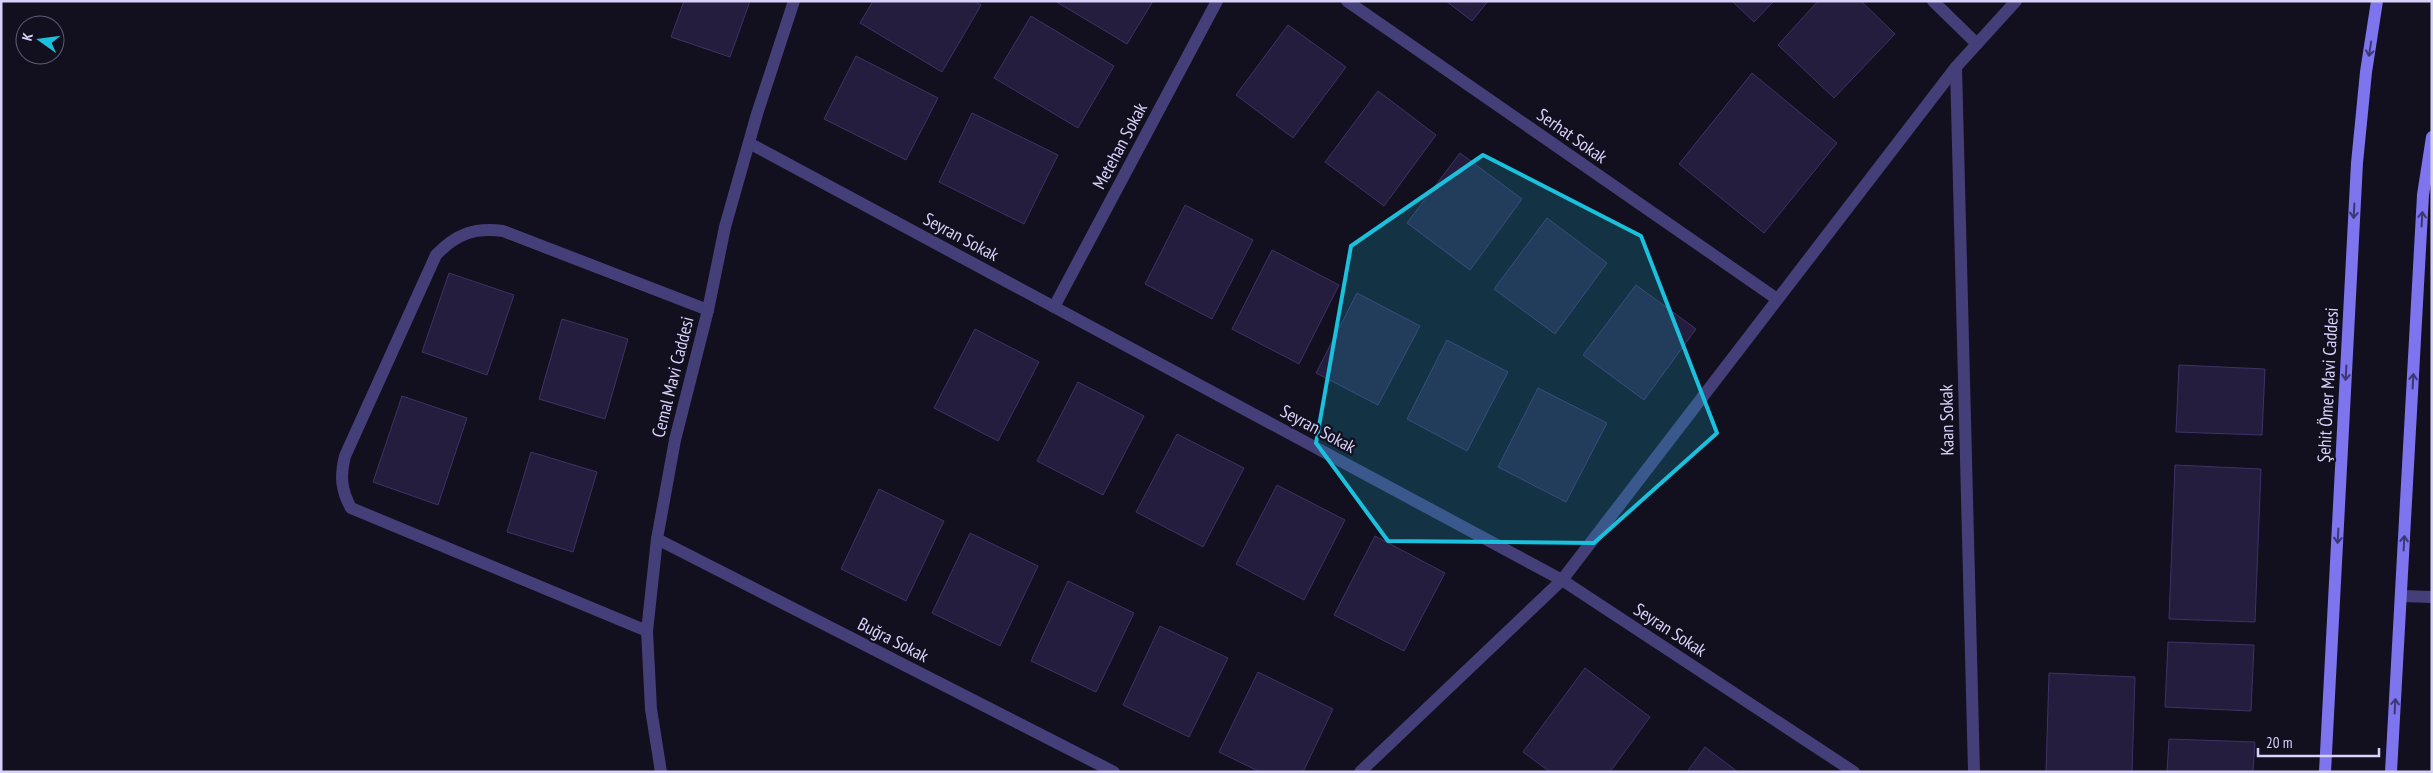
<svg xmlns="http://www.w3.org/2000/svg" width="2433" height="773" font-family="'PT Sans Narrow',sans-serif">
  <rect width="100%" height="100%" fill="#120f1e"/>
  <!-- building -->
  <g fill="#251d3d" stroke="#3f3266">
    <polygon points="684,1 750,1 730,57 671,37"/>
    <polygon points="873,1 974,1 981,5 942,72 860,23"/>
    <polygon points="1055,1 1153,1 1127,44"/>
    <polygon points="1446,1 1488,1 1472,21"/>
    <polygon points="1732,1 1774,1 1754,22"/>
    <polygon points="1818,1 1861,1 1895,34 1834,98 1778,45"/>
    <polygon points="1031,16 1114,66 1078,128 994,78"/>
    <polygon points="1288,25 1346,67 1293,138 1236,95"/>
    <polygon points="856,56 938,98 906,160 824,119"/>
    <polygon points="1752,73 1837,143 1764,233 1679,164"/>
    <polygon points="1378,91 1436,135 1384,206 1325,162"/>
    <polygon points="972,113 1058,155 1024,224 939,182"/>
    <polygon points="1460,153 1522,199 1470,270 1407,223"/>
    <polygon points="1185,205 1253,240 1212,319 1145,284"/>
    <polygon points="1547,218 1607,263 1555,334 1494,289"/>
    <polygon points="1272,250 1339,285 1299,364 1232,329"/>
    <polygon points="449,273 514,295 487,375 422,352"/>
    <polygon points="1636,285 1696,329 1644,400 1583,355"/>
    <polygon points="1357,293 1420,326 1378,405 1316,373"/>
    <polygon points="562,319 628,339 605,419 539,399"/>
    <polygon points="975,329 1039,362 998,441 934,408"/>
    <polygon points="1447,340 1508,372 1467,451 1407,419"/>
    <polygon points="2179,365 2265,369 2262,435 2176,432"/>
    <polygon points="1078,382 1144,416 1103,495 1037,461"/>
    <polygon points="1538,388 1607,423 1566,502 1498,467"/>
    <polygon points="402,396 467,418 438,505 373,482"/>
    <polygon points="1177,434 1244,468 1203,547 1136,512"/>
    <polygon points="531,452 597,472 573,552 507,532"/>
    <polygon points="2175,465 2261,469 2255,622 2169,619"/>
    <polygon points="1277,485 1345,520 1304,600 1236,564"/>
    <polygon points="879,489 944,521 906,601 841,569"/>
    <polygon points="970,533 1038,566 1000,646 932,613"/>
    <polygon points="1375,536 1445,573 1404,651 1334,615"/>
    <polygon points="1068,581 1134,613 1096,692 1031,661"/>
    <polygon points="1160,626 1228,658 1189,737 1123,705"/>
    <polygon points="2168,642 2254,645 2251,711 2165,707"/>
    <polygon points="1585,668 1650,717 1610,772 1550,772 1523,752"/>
    <polygon points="1258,672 1333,709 1303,772 1260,772 1219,752"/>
    <polygon points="2049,673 2135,677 2132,772 2046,772"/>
    <polygon points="2169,739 2255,742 2253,772 2167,772"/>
    <polygon points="1705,747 1738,772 1687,772"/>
  </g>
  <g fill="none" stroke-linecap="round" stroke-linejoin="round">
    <!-- lane -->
    <path stroke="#443f78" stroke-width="12" d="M647,631L351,508C341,490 340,476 345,456L436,255C456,234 475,227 503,231L708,310"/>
    <!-- street -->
    <g stroke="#443f78" stroke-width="12">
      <polyline points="1347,1 1777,299"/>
      <polyline points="1933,1 1977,44"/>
      <polyline points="1956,67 1974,772"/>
      <polyline points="749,143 1562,580 1854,772"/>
      <polyline points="1054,307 1217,1"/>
      <polyline points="657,539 1114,772"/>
      <polyline points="2401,596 2432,597"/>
      <polyline points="661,772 651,709 647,631 657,539 675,440 708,310 725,227 757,114 794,1"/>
      <polyline points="1360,772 1562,580 1956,67 2016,1"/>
    </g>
    <!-- secondary -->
    <g stroke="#7d74ee" stroke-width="12">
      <polyline points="2325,772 2357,163 2366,72 2377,1"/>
      <polyline points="2391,772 2423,195 2432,137"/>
    </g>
  </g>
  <!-- one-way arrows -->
  <defs><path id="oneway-shaft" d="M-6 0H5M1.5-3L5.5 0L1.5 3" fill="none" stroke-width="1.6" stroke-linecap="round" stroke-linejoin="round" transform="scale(1.25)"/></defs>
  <g stroke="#3d3771">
    <use href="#oneway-shaft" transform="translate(2370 49) rotate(99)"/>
    <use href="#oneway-shaft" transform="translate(2354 211) rotate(93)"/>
    <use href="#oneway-shaft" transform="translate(2422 219) rotate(-87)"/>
    <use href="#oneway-shaft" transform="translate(2346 373) rotate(93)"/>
    <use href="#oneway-shaft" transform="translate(2413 381) rotate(-87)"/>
    <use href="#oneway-shaft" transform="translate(2338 536) rotate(93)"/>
    <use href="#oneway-shaft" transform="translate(2404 543) rotate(-87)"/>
    <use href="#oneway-shaft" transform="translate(2395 706) rotate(-87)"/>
  </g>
  <!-- marked area -->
  <path fill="#1bc0dd" fill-opacity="0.2" stroke="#1bc0dd" stroke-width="4" stroke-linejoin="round" d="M1483,155L1641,236L1717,433L1594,543L1388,541L1316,443L1351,246Z"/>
  <g text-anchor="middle" stroke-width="4.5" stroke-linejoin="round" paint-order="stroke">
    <!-- street labels -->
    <g font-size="18" fill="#d8d2fa" stroke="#120f1e">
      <text transform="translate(1572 136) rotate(35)" y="6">Serhat Sokak</text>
      <text transform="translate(1120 146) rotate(-62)" y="6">Metehan Sokak</text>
      <text transform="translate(961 237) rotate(28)" y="6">Seyran Sokak</text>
      <text transform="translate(673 377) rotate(-76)" y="6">Cemal Mavi Caddesi</text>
      <text transform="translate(2328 385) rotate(-87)" y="6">Şehit Ömer Mavi Caddesi</text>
      <text transform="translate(1947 420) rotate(-91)" y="6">Kaan Sokak</text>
      <text transform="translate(1318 429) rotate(28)" y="6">Seyran Sokak</text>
      <text transform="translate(1670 630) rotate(33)" y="6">Seyran Sokak</text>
      <text transform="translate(893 640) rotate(27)" y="6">Buğra Sokak</text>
    </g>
  </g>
  <!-- border -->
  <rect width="2433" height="773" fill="none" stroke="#d8d2fa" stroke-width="5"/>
  <!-- north arrow -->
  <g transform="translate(40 40) rotate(284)"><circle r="24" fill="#120f1e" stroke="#615d76"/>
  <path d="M0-4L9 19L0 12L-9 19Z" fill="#1bc0dd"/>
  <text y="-8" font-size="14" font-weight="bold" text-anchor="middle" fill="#d8d2fa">K</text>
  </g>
  <!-- scale -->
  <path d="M2258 748v8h121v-8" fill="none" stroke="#d8d2fa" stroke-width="2.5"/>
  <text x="2266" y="748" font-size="15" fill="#d8d2fa" stroke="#120f1e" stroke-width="4" paint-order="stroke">20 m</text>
</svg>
